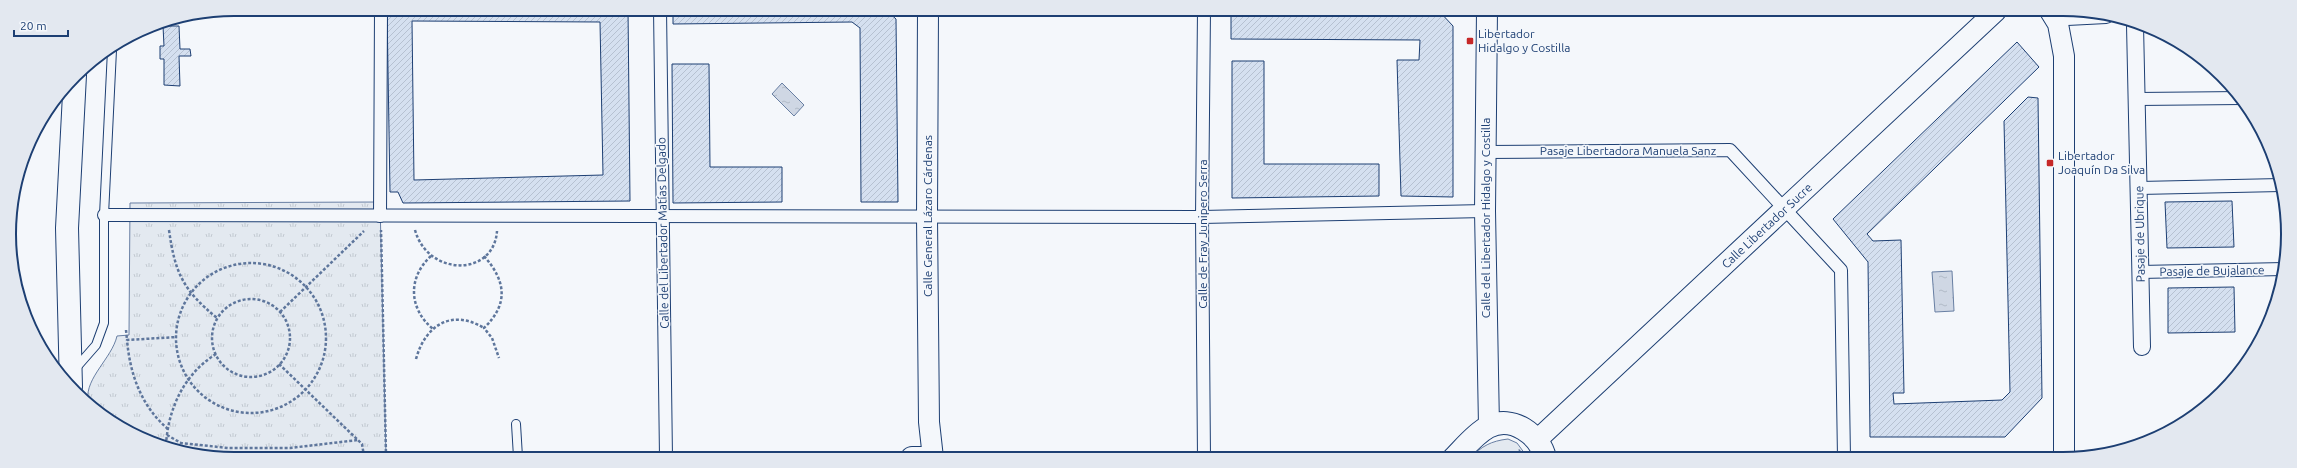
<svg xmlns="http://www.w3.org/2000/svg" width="2297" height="468" font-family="Ubuntu,sans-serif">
  <defs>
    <pattern id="grass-tufts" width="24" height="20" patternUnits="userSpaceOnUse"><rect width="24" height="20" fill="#e3e9f0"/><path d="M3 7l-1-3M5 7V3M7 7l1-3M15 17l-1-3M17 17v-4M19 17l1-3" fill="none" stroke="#c2c9d1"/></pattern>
    <pattern id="water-ripples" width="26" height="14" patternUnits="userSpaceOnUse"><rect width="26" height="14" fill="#cfd7e4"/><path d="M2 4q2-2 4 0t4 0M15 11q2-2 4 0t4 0" fill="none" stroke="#b1bac7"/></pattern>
    <pattern id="building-hatch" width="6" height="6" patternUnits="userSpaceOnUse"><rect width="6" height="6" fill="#d5e0f0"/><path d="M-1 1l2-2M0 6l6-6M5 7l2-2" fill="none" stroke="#b6c1d1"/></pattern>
  </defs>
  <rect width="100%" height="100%" fill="#f4f7fb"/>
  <!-- grass -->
  <path fill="url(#grass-tufts)" stroke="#687fa3" d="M380,202L386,455L205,457L134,436L88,400C85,378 112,358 117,336L129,335L130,203Z"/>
  <!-- garden -->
  <path fill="#e3e9f0" stroke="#687fa3" d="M1508,439L1517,443L1528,458H1470C1482,446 1491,441 1508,439Z"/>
  <!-- water -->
  <g fill="url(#water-ripples)" stroke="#687fa3">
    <polygon points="782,83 804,105 794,116 772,94"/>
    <polygon points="1952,271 1954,311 1935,312 1932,272"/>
  </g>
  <!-- building -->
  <g fill="url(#building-hatch)" stroke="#1d3f73" fill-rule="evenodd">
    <path d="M387,9H628L630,201L403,203L398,192H390ZM412,21L600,22L603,175L414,180Z"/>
    <polygon points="673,9 886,10 896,19 898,202 861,202 860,28 852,22 673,24"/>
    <polygon points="1231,10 1438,10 1453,26 1453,197 1401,196 1397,60 1419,60 1420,40 1231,39"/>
    <polygon points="163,26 179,26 180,49 190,49 191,56 179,56 180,86 164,85 164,59 160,59 160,46 164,46"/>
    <polygon points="2017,42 2039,67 1867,234 1873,241 1901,240 1904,393 1893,393 1894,404 2002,400 2010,392 2004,121 2028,97 2038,98 2042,398 2005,437 1870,437 1868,262 1833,219"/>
    <polygon points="1232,61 1264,61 1264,164 1379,164 1379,196 1232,198"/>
    <polygon points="672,64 709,64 710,167 782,167 782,202 673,203"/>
    <polygon points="2232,201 2234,247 2167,248 2165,202"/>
    <polygon points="2234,287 2235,332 2168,333 2168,288"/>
  </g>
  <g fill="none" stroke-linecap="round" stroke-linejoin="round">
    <!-- service casing -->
    <g stroke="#1d3f73" stroke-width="10">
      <g id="service">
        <polyline points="75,369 96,345 104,323 104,215 112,50"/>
        <polyline points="516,424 518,457"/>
      </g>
    </g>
    <!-- pedestrian casing -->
    <g stroke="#1d3f73" stroke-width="14">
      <g id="pedestrian">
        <polyline points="660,9 666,457"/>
        <polyline points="2137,99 2242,98"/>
        <polyline points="1485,152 1730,150 1841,270 1844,458"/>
        <polyline points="2139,188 2281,185"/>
        <polyline points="104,215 1202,217 1485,211"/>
        <polyline points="380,216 381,9"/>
        <polyline points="2140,272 2284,269"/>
        <polyline points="1204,458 1202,217 1204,10"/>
      </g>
    </g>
    <!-- minor casing -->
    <g stroke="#1d3f73" stroke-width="18">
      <g id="minor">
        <polyline points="2056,21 2067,17 2106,15"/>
        <polyline points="2135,25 2142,347"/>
      </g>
    </g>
    <!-- tertiary casing -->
    <g stroke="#1d3f73" stroke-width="22">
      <g id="tertiary">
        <polyline points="928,10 927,217 929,422 933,458"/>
        <polyline points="1487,10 1485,211 1489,426"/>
        <polyline points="2050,11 2058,24 2064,56 2064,458"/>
        <polyline points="1537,440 1996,11"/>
      </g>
    </g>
    <!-- secondary casing -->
    <g stroke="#1d3f73" stroke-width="24">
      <g id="secondary">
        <polyline points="71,387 67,228 75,75"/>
        <polyline points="912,458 924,458"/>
        <path d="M1454,458C1464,448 1475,434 1488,427C1512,414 1540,435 1545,458"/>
      </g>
    </g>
    <!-- path -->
    <g stroke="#5e769c" stroke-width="2.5" stroke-dasharray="3 2" stroke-linecap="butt">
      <path d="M169,230C175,273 183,290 217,318"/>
      <path d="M415,230C428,277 494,277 497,231"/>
      <path d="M431,256C408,277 408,308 433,329"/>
      <path d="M484,256C506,281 509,304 484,328L492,338L499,358"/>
      <circle cx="251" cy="338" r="75"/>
      <circle cx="251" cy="338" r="39"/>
      <polyline points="280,312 364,231"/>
      <polyline points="126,330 127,340"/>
      <path d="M416,359C425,326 451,308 484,328"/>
      <polyline points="279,364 362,444 364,456"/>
      <path d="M168,429C141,406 130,374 127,340L177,337"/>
      <polyline points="167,435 181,443 228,448 290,448 358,440"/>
      <path d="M166,445C168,409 184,374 216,354"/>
      <polyline points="364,457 386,455 381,230"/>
      <polyline points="1512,458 1520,450"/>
    </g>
    <!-- service -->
    <use href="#service" stroke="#f4f7fb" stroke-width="8"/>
    <!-- pedestrian -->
    <use href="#pedestrian" stroke="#f4f7fb" stroke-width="12"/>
    <!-- minor -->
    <use href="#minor" stroke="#f4f7fb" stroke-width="16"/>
    <!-- tertiary -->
    <use href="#tertiary" stroke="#f4f7fb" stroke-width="20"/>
    <!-- secondary -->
    <use href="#secondary" stroke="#f4f7fb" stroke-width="22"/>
  </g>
  <!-- markers -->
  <g fill="#c62828" stroke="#f4f7fb" stroke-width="1.5">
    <rect x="1466" y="37" width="8" height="8" rx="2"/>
    <rect x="2046" y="159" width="8" height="8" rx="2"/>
  </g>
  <g text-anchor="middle" stroke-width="3" stroke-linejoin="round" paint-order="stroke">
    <!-- poi labels -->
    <g font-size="12" fill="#1d3f73" stroke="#f4f7fb" text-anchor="start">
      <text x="1478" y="38">Libertador<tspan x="1478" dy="14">Hidalgo y Costilla</tspan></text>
      <text x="2058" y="160">Libertador<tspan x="2058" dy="14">Joaquín Da Silva</tspan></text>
    </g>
    <!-- street labels -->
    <g font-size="12" fill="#1d3f73" stroke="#f4f7fb">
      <text x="1628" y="155">Pasaje Libertadora Manuela Sanz</text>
      <text transform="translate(928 216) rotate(-90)" y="4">Calle General Lázaro Cárdenas</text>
      <text transform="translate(1486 218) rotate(-90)" y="4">Calle del Libertador Hidalgo y Costilla</text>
      <text transform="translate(1767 226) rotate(-43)" y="4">Calle Libertador Sucre</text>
      <text transform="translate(663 233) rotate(-91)" y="4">Calle del Libertador Matías Delgado</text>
      <text transform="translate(1203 234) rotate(-90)" y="4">Calle de Fray Junipero Serra</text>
      <text transform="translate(2140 234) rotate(-91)" y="4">Pasaje de Ubrique</text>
      <text transform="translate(2212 271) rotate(-1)" y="4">Pasaje de Bujalance</text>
    </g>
  </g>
  <!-- crop -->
  <path d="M0 0H2297V468H0ZM234 16H2063A218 218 0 0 1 2281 234V234A218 218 0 0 1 2063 452H234A218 218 0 0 1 16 234V234A218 218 0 0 1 234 16Z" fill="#e3e8f0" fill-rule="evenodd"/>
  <path fill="none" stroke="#1d3f73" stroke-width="2" d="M234 16H2063A218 218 0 0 1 2281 234V234A218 218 0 0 1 2063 452H234A218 218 0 0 1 16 234V234A218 218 0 0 1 234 16Z"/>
  <!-- scale -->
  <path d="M14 30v6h54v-6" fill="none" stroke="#1d3f73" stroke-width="2"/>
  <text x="20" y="30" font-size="12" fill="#1d3f73" stroke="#f4f7fb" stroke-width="3" paint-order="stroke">20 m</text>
</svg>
